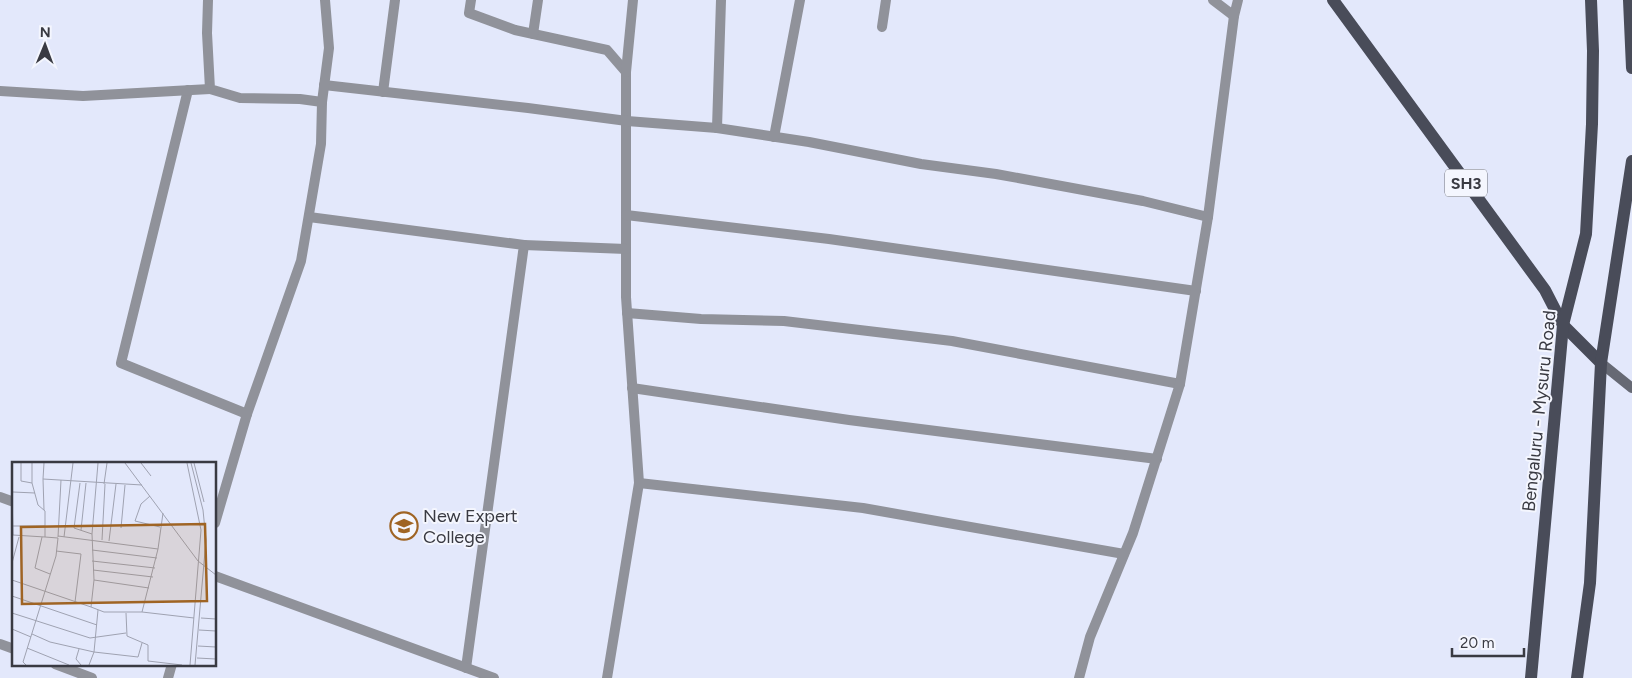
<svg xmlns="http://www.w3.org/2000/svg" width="1632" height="678" font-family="Figtree,sans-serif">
  <rect width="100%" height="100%" fill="#e3e8fb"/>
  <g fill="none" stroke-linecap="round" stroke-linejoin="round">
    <!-- minor -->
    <g stroke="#90929a" stroke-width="10">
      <polyline points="208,0 207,33 210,89 240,98 300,99 322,102 321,144 301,261 247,414 215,523"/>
      <polyline points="471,0 469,13 515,30 607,50 626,72 626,297 639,483 607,678"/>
      <polyline points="1213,0 1234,16"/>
      <polyline points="882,27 886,0"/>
      <polyline points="533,34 538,0"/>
      <polyline points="626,72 633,0"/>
      <polyline points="324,85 528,108 627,121 717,128 809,142 921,164 996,174 1143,201 1208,217 1234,16 1238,0"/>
      <polyline points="188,90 121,363 247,414"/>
      <polyline points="0,91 83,96 210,89"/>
      <polyline points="383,92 395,0"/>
      <polyline points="322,102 329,48 325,0"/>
      <polyline points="717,128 721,0"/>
      <polyline points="774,137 800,0"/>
      <polyline points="626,215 829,239 1196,291"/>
      <polyline points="309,217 524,245 466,668"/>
      <polyline points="524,245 626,249"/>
      <polyline points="627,313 701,319 784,321 952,341 1180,384"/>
      <polyline points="632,388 849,420 1157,459"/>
      <polyline points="639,483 863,508 1124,554"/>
      <polyline points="0,497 14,502"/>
      <polyline points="215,576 494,678"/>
      <polyline points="0,644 14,649"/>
      <polyline points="55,664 92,678"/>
      <polyline points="168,678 172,664"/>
      <polyline points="1079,678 1090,637 1133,533 1180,384 1208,217"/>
    </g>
    <!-- secondary -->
    <polyline stroke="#666974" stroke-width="10" points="1601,363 1632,388"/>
    <!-- primary -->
    <g stroke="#494c59" stroke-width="12">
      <polyline points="1333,0 1545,290 1563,325 1601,363"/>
      <polyline points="1629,0 1632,68"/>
      <polyline points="1531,678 1563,325 1586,234 1592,124 1593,51 1591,0"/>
      <polyline points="1577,678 1590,583 1601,363 1632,161"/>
    </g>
  </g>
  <!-- icons -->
  <defs>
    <g id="university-ring" transform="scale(1.4375)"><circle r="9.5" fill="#f4f6fe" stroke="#9f6424" stroke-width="1.5"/><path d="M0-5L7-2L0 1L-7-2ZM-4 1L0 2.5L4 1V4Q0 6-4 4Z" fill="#9f6424"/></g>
  </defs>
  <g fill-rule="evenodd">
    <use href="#university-ring" x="404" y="526"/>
  </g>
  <g text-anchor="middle" stroke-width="4" stroke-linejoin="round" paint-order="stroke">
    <!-- shield labels -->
    <rect fill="#f4f6fe" stroke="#71727a" stroke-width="1" x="1445" y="169.5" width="42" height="27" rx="4"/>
    <g font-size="16" font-weight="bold" fill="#393a42">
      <text x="1466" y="189">SH3</text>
    </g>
    <!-- street labels -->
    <g font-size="18" fill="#393a42" stroke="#f4f6fe">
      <text transform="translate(1539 411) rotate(-84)" y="6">Bengaluru - Mysuru Road</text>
    </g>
    <!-- poi labels -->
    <g font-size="18" fill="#393a42" stroke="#f4f6fe" text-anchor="start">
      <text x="423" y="522">New Expert<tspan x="423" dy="21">College</tspan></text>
    </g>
  </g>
  <!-- overview -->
  <g transform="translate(12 462)">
    <rect width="204" height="204" fill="#e3e8fb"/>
    <path fill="none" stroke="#9fa2b1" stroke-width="1" d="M9,1V19L20,21L26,43L33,49V75L46,76L44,94L11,200L14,203M32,1L31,17L130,23M113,1L186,99L204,113M129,1L139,14M175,1L189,68L178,203M179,1L191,48L194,78L183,203M182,1L192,40M31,17L32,48M20,21V1M68,21L62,66L80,72L82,118L79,145L92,150H130L182,156M92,22L95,1M0,30L1,73L33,75M1,30L23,31M138,34L129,42L123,59L148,65M1,64H33M109,66L113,23M69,68L74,21M80,72L86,1M46,74L146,87L151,51M30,75L23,106L38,112M46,75L49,18M52,75L61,1M90,78L93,22M97,79L104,22M80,88L145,96M44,89L69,92L63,140M80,99L143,106M0,101L7,75M81,108L141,115M0,118L79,145M82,118L137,126M0,134L85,163M130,150L146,87M0,151L78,176L114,171M114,151L115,174L136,183V199L170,203M189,156L204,157M0,167L19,175M187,168L204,169M20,172L38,180L82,190L86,148M186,184L204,185M15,186L57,203M67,187L64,197L69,203M185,196L204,197M77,203L82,190L126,195L130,181"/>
    <path fill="#9f6424" fill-opacity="0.15" stroke="#9f6424" stroke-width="2.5" d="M193,62L195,139L10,142L9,65Z"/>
    <rect width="204" height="204" fill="none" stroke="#393a42" stroke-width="2.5"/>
  </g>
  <!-- north arrow -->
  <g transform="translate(45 45) rotate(1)" stroke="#f4f6fe" stroke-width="4" paint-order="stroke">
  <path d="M0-4L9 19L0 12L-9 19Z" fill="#393a42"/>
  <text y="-8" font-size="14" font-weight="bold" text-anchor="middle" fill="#393a42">N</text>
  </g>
  <!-- scale -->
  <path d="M1452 648v8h72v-8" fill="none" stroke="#393a42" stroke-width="2.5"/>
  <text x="1460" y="648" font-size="15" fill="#393a42" stroke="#f4f6fe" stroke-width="4" paint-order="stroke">20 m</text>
</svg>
